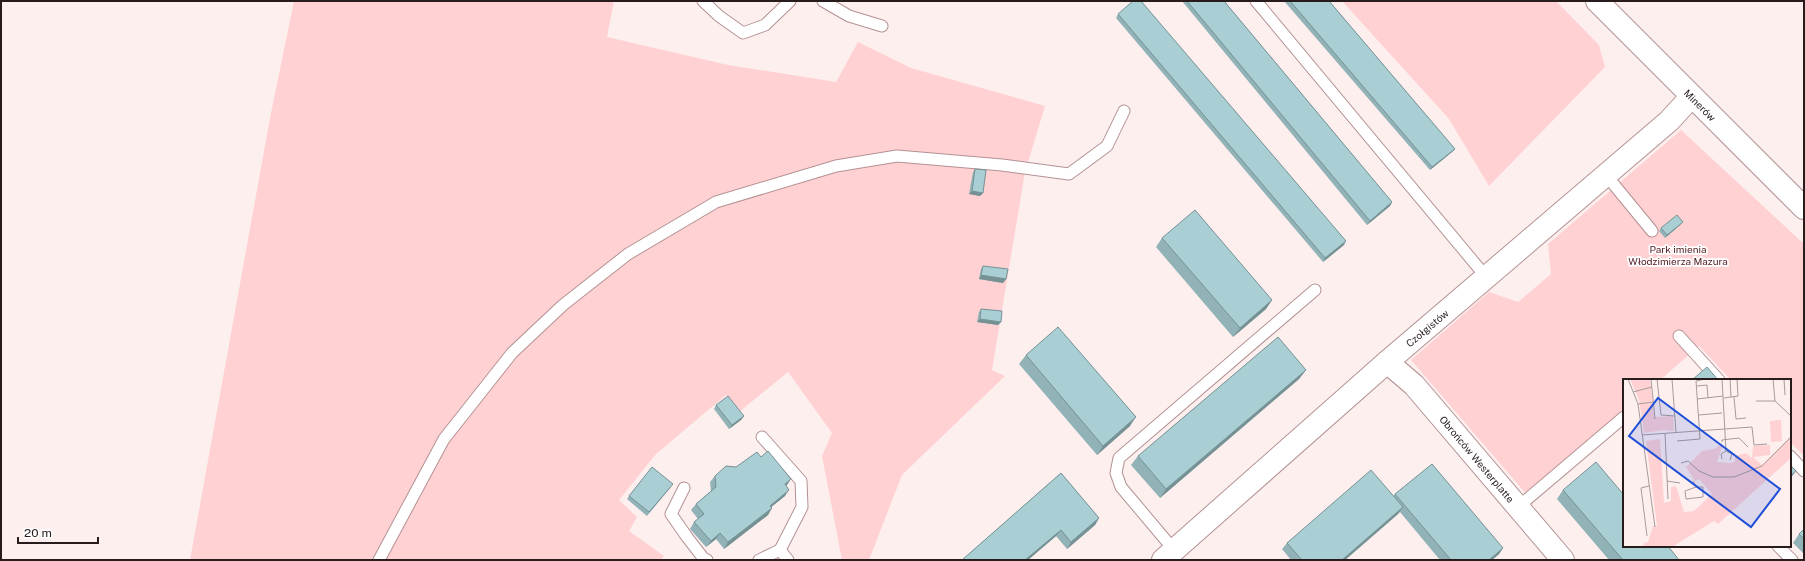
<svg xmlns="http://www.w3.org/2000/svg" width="1805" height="561" font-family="'Public Sans',sans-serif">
  <rect width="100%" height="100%" fill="#feefef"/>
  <!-- green -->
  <g fill="#ffd1d3">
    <polygon points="294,1 614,1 607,37 728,65 836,82 858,42 911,68 1045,106 1025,172 992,370 1005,376 902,475 869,560 842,560 822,456 832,433 788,372 739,412 726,395 656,454 619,500 637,517 629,531 664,556 661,560 190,560 270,118"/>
    <polygon points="1342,1 1556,1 1599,45 1605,67 1489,186 1449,119"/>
    <polygon points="1681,130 1804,244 1804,456 1790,442 1790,380 1731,380 1699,346 1660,380 1624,380 1624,412 1528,496 1411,360 1489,292 1518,302 1551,274 1548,244"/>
  </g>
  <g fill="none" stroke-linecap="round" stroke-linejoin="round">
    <!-- service casing -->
    <g stroke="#b49193" stroke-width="13">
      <g id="service">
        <polyline points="703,1 719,16 743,33 765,25 790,1"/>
        <polyline points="823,1 849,16 882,26"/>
        <polyline points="1256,1 1487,278"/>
        <polyline points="1606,175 1652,231"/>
        <polyline points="1679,336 1719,380"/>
        <polyline points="1790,456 1804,471"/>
        <polyline points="684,488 671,514 687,537 704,559 707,560"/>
        <polyline points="1518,507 1624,417"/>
        <polyline points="1778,546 1792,560"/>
        <polyline points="780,550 788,560"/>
        <polyline points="1174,550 1121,487 1116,473 1119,458 1315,290"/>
        <polyline points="379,560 444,439 512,353 563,305 628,254 716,202 836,166 897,156 1002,165 1069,174 1107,146 1124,111"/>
        <polyline points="759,560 780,550 802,507 801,481 762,437"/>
      </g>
    </g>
    <!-- minor casing -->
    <g stroke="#b49193" stroke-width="24">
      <g id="minor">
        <polyline points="1597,1 1804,208"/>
        <polyline points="1387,362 1414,385 1563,560"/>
        <polyline points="1163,560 1387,362 1669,121 1691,97"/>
      </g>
    </g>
    <!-- service -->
    <use href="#service" stroke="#fff" stroke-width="11"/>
    <!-- minor -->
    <use href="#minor" stroke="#fff" stroke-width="22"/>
  </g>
  <!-- wall -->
  <g fill="#91b2b6">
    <polygon points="1182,1 1224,1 1392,202 1390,206 1367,225"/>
    <polygon points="1284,1 1329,1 1455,149 1452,152 1430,170"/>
    <polygon points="1118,14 1344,245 1323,262 1116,18"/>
    <polygon points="975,169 983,193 980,196 969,194 973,172"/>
    <polygon points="1680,225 1665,238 1659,231 1661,228"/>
    <polygon points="1162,238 1272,300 1266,309 1233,337 1156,247"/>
    <polygon points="983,266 1006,279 1003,283 979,279 981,269"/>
    <polygon points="981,309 1001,322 998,325 977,322 979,312"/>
    <polygon points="1026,355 1130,426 1097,455 1019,364"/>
    <polygon points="1306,370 1299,379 1160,498 1131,465 1138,456"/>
    <polygon points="716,405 744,416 741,420 729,429 714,409"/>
    <polygon points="736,467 787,485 786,486 785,496 771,507 772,508 768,515 724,549 716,539 706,547 690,529 694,522 698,519 691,510 696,504 711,491 710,482 715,476"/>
    <polygon points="1061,473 1099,518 1095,525 1067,549 1056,536 1028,560 962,560"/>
    <polygon points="671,487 647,516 627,499 629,496"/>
    <polygon points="1563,490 1679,560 1609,560 1557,499"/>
    <polygon points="1395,494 1503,548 1499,554 1492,560 1440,560 1400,512 1398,514 1345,560 1291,560 1282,549 1287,543 1393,496"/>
    <polygon points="1804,529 1804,554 1793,543 1799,534"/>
  </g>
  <!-- shaded-wall -->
  <g fill="#769194">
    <polygon points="1455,149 1452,152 1430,170 1432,167"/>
    <polygon points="972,191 983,193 980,196 969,194"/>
    <polygon points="1392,202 1390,206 1367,225 1370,221"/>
    <polygon points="1683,222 1680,225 1665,238 1667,235"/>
    <polygon points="1346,241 1344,245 1323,262 1325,258"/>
    <polygon points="981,275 1006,279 1003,283 979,279"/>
    <polygon points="1272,300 1266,309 1233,337 1240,328"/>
    <polygon points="980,319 1001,322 998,325 977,322"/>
    <polygon points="1306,370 1299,379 1160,498 1166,489"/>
    <polygon points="744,416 741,420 729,429 732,425"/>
    <polygon points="1136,417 1130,426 1097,455 1103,446"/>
    <polygon points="1796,471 1790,479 1790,476"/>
    <polygon points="791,479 787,485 780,491 785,484"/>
    <polygon points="789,490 785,496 765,512 770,506"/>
    <polygon points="1403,507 1398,514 1345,560 1342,560"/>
    <polygon points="772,508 768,515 724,549 728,542"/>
    <polygon points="1099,518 1095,525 1067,549 1071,542"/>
    <polygon points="1061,530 1056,536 1028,560 1025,560"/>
    <polygon points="720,533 716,539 706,547 711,541"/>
    <polygon points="1503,548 1499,554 1492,560 1489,560"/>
  </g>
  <!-- building -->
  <g fill="#a9cfd4" stroke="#769194">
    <polygon points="1133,1 1141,1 1346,241 1325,258 1118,14"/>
    <polygon points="1187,1 1224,1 1392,202 1370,221"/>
    <polygon points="1290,1 1329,1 1455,149 1432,167"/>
    <polygon points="975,169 986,170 983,193 972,191"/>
    <polygon points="1195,210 1272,300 1240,328 1162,238"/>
    <polygon points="1677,215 1683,222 1667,235 1661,228"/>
    <polygon points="983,266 1008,269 1006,279 981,275"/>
    <polygon points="981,309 1002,311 1001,322 980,319"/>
    <polygon points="1058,327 1136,417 1103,446 1026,355"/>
    <polygon points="1278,337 1306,370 1166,489 1138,456"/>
    <polygon points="1707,367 1718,380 1692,380"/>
    <polygon points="728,396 744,416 732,425 716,405"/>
    <polygon points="768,451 791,479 785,484 789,490 770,506 772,508 728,542 720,533 711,541 694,522 704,514 696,504 716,487 715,476 726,466 736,467 757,452 761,457"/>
    <polygon points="1596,462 1624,495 1624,546 1668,546 1679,560 1623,560 1563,490"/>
    <polygon points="1432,464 1503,548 1489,560 1451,560 1395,494"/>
    <polygon points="1790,465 1796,471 1790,476"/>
    <polygon points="652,467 673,484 649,512 629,496"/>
    <polygon points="1371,470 1403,507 1342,560 1302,560 1287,543"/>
    <polygon points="1061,473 1099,518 1071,542 1061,530 1025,560 962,560"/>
    <polygon points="1804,529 1804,539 1799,534"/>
  </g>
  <g text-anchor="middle" stroke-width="3.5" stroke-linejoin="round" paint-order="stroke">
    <!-- street labels -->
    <g font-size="10" fill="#281b1c" stroke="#fff">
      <text transform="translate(1700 105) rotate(45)" y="4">Minerów</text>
      <text transform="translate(1427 328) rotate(-40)" y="4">Czołgistów</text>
      <text transform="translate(1477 459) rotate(50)" y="4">Obrońców Westerplatte</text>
    </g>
    <!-- park labels -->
    <g font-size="10" fill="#511a21" stroke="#fff">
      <text x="1678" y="253">Park imienia<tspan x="1678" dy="12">Włodzimierza Mazura</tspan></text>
    </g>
  </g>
  <!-- overview -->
  <g transform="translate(1623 379)">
    <rect width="168" height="168" fill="#feefef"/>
    <path d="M7,0H27L31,38L50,37L51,52L41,51L21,54L16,21ZM158,41L159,62L148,63L147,42ZM168,57V79L95,145L91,142L49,168H20L21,164L25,163L30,147H34L23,62L37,60L41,124L48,122V108L53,107L61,133L71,132L89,115L76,100L72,102L63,88L79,72L91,70L100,65L94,83L107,84L112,83V77L123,74L129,79L130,67L147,66V76L130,78L139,86Z" fill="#ffd1d3"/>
    <path fill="none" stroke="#a89a9b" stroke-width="1" d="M5,0L15,25L32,148M28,0L32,40M34,0L38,36L52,37M49,0L53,53M99,0L103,72M107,0L108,18M150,0L152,22L168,37M161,0L162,16M74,7L84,6L85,19M10,13L29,8M111,18L113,40L123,39M101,19L115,17L114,0M74,20L100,17M133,22H152M15,25L30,23M76,36L99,34M42,54L45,120M19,56L129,48L131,66L144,65M54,62L77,60L73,2L82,0M99,63V61L116,59L125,68M99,80L98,75L103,72L109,75L107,81M58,84L65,82L76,92L90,98H111L139,87L168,58M44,102L57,104M70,102L73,108H80V118L63,120L62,112L73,108M24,157L18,109L26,107"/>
    <path fill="#1d4ed8" fill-opacity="0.15" stroke="#1d4ed8" stroke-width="2" d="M35,19L157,110L128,148L6,57Z"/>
    <rect width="168" height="168" fill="none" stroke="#281b1c" stroke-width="2"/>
  </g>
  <!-- border -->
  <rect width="1805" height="561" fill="none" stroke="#281b1c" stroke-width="4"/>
  <!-- scale -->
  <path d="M18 537v6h80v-6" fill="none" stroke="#281b1c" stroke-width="2"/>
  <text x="24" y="537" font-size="12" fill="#281b1c" stroke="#ffffff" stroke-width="3" paint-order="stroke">20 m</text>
</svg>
